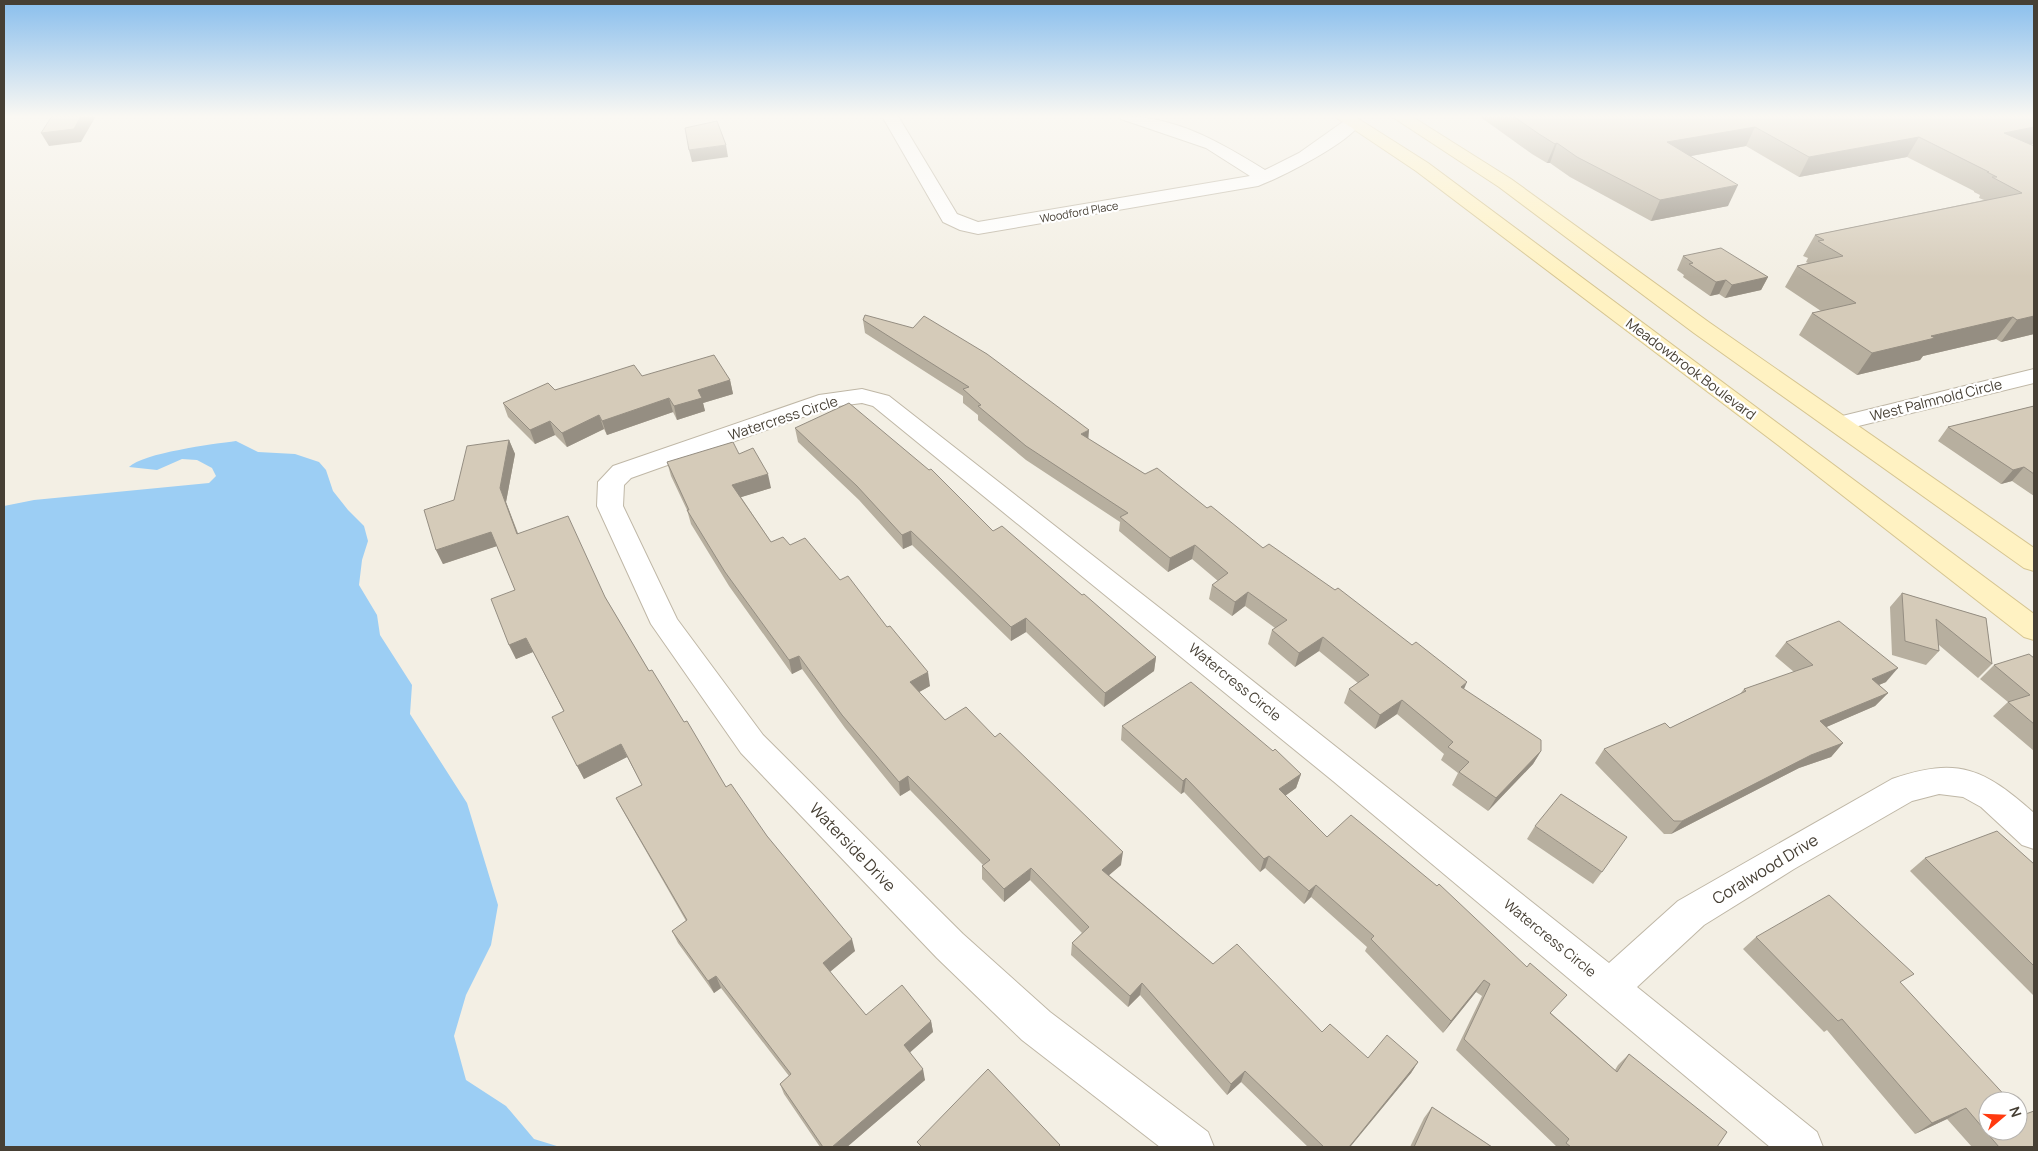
<svg xmlns="http://www.w3.org/2000/svg" width="2038" height="1151" font-family="Manrope,sans-serif">
  <rect width="100%" height="100%" fill="#f3efe4"/>
  <!-- water -->
  <path fill="#9ccef4" d="M236,441L258,452L295,454L319,462L326,470L333,491L348,510L364,526L368,541L362,560L359,585L377,615L380,635L412,685L410,714L467,803L498,905L491,945L466,995L454,1036L466,1080L506,1106L534,1139L560,1147H4V506L34,500L209,483L216,476L212,468L197,460L182,459L157,470L129,467C143,453 213,444 236,441Z"/>
  <g fill="none" stroke-linecap="round" stroke-linejoin="round">
    <!-- street casing -->
    <g stroke="#bfb7a6" stroke-width="2">
      <g id="street">
        <path d="M882,116H898L957,214L978,222L1250,176L1206,148L1121,119L1119,116C1176,116 1218,141 1265,170L1299,153L1347,119H1359L1361,123C1347,144 1282,177 1258,186L978,234L960,230L943,222Z"/>
        <polygon points="2034,369 2034,383 1838,431 1830,429 1826,424 1830,419"/>
        <path d="M862,389L889,396L1239,670L1609,963L1678,901L1892,779C1959,756 1984,769 2034,813V849L2022,845L1981,807L1963,797L1939,794L1912,801L1794,869L1704,925L1637,987L1817,1132L1823,1147H1770L1333,781L873,406L862,403L831,407L631,478L624,485L623,506L677,619L763,735L963,934L1050,1012L1208,1132L1214,1147H1160L1022,1040L937,958L741,753L651,624L597,506L598,482L613,466L819,395Z"/>
      </g>
    </g>
    <!-- secondary casing -->
    <g stroke="#d6c591" stroke-width="2">
      <g id="secondary">
        <polygon points="1334,116 1354,116 1428,163 2034,614 2034,640 2024,637 1778,445 1416,171"/>
        <polygon points="1391,116 1411,116 1511,179 1710,323 2034,548 2034,571 2024,568 1694,333 1499,187"/>
      </g>
    </g>
    <!-- street -->
    <use href="#street" fill="#fff" fill-rule="evenodd"/>
    <!-- secondary -->
    <use href="#secondary" fill="#fff2c2" fill-rule="evenodd"/>
  </g>
  <!-- wall -->
  <g fill="#b7af9f">
    <polygon points="1479,116 2034,116 2031,145 2034,146 2034,334 2001,342 1996,339 1923,356 1920,360 1857,375 1799,335 1812,313 1821,311 1785,287 1797,266 1808,263 1806,262 1808,258 1803,256 1815,235 1984,200 1979,198 1980,195 1974,192 1974,191 1907,157 1799,177 1746,146 1690,156 1728,206 1651,221 1570,177 1550,163 1547,163 1532,154"/>
    <polygon points="1683,256 1768,277 1761,290 1725,298 1719,294 1710,296 1683,277 1684,275 1677,270"/>
    <polygon points="863,320 1088,439 1145,474 1207,508 1263,548 1464,689 1541,751 1533,764 1488,811 1452,785 1458,773 1441,760 1444,754 1397,714 1375,729 1344,703 1349,689 1358,683 1319,651 1295,667 1268,644 1272,630 1275,628 1245,606 1232,616 1209,599 1212,585 1218,581 1192,559 1168,572 1119,531 1120,522 1026,460 978,420 978,415 963,403 963,396 865,333"/>
    <polygon points="642,376 730,380 733,394 703,403 705,411 677,420 673,412 607,435 604,429 567,447 555,435 535,444 508,417 503,403 555,390"/>
    <polygon points="2034,406 2034,496 2012,481 2001,484 1938,441 1948,427"/>
    <polygon points="795,428 993,531 1082,595 1156,657 1154,671 1104,707 1026,632 1011,641 912,545 903,549 859,500 798,442"/>
    <polygon points="509,440 515,454 506,502 518,533 605,597 649,671 684,722 726,787 767,836 855,951 830,972 866,1015 931,1021 933,1032 910,1052 925,1080 847,1147 820,1147 784,1094 780,1084 789,1076 721,988 714,993 678,943 672,931 686,921 623,811 616,798 642,785 627,757 584,779 552,717 564,712 533,652 516,659 509,645 515,590 497,546 443,564 436,550 454,500"/>
    <polygon points="739,454 771,488 741,497 771,542 790,545 930,686 919,692 945,720 995,737 1121,865 1109,875 1213,964 1322,1032 1368,1058 1418,1062 1411,1073 1350,1147 1308,1147 1241,1082 1227,1095 1140,995 1128,1007 1071,955 1072,943 1082,933 1030,880 1004,902 982,879 982,866 983,865 910,790 900,796 845,728 802,669 792,674 729,586 691,524 687,510 671,476 667,462"/>
    <polygon points="1902,593 1986,618 1992,664 1978,678 1939,645 1939,651 1926,665 1892,655 1890,607"/>
    <polygon points="1786,642 1886,682 1879,685 1888,693 1875,706 1826,727 1843,743 1831,757 1799,768 1671,834 1664,834 1595,763 1604,749 1670,728 1740,694 1744,689 1794,672 1775,656"/>
    <polygon points="2034,658 2034,751 1993,716 2008,702 1980,679 1994,665"/>
    <polygon points="1122,726 1301,774 1296,788 1285,796 1327,837 1551,1013 1615,1070 1618,1065 1629,1054 1717,1147 1557,1147 1456,1050 1482,996 1476,992 1443,1033 1365,951 1367,947 1311,897 1304,904 1265,868 1260,872 1184,792 1181,794 1121,740"/>
    <polygon points="1535,826 1602,872 1593,884 1527,839"/>
    <polygon points="1925,858 2034,864 2034,996 1910,871"/>
    <polygon points="1756,937 1901,983 2034,1147 1972,1147 1947,1119 1915,1134 1827,1030 1824,1032 1743,949"/>
    <polygon points="1432,1107 1492,1147 1410,1147 1424,1118"/>
  </g>
  <!-- shaded-wall -->
  <g fill="#958e82">
    <polygon points="81,116 96,116 81,142 49,146 41,133"/>
    <polygon points="1755,127 1746,146 1658,162 1667,142"/>
    <polygon points="2034,127 2034,144 1991,153 2004,133"/>
    <polygon points="1919,137 1907,157 1799,177 1809,157"/>
    <polygon points="1557,143 1550,163 1547,163 1555,144"/>
    <polygon points="726,145 728,157 692,162 689,150"/>
    <polygon points="1738,185 1728,206 1651,221 1660,200"/>
    <polygon points="1768,277 1761,290 1725,298 1732,285"/>
    <polygon points="1726,280 1719,294 1710,296 1716,282"/>
    <polygon points="2034,316 2034,334 2001,342 2017,320"/>
    <polygon points="2013,317 1996,339 1923,356 1920,360 1857,375 1872,353 1931,336"/>
    <polygon points="730,380 733,394 703,403 705,411 677,420 674,406 698,390"/>
    <polygon points="669,398 673,412 607,435 602,421"/>
    <polygon points="599,415 604,429 567,447 562,433"/>
    <polygon points="550,421 555,435 535,444 530,430"/>
    <polygon points="1089,430 1088,444 1081,434"/>
    <polygon points="509,440 515,454 506,502 523,548 517,534 500,488"/>
    <polygon points="2024,467 2012,481 2001,484 2013,470"/>
    <polygon points="768,474 771,488 735,499 732,485"/>
    <polygon points="911,531 912,545 903,549 902,535"/>
    <polygon points="491,532 497,546 443,564 436,550"/>
    <polygon points="1195,545 1192,559 1168,572 1170,558"/>
    <polygon points="1248,592 1245,606 1232,616 1235,602"/>
    <polygon points="1026,618 1026,632 1011,641 1011,627"/>
    <polygon points="1323,637 1319,651 1295,667 1299,653"/>
    <polygon points="526,638 533,652 516,659 509,645"/>
    <polygon points="799,656 802,669 792,674 789,660"/>
    <polygon points="1156,657 1154,671 1104,707 1105,693"/>
    <polygon points="1898,668 1886,682 1859,693 1872,679"/>
    <polygon points="928,672 930,686 912,696 910,682"/>
    <polygon points="1467,682 1461,696 1461,687"/>
    <polygon points="1888,693 1875,706 1808,735 1820,721"/>
    <polygon points="1402,700 1397,714 1375,729 1380,715"/>
    <polygon points="1843,743 1831,757 1799,768 1671,834 1682,821 1811,755"/>
    <polygon points="621,744 627,757 584,779 577,766"/>
    <polygon points="1541,751 1533,764 1488,811 1496,798"/>
    <polygon points="1301,774 1296,788 1275,803 1279,789"/>
    <polygon points="908,776 910,790 900,796 899,782"/>
    <polygon points="1186,778 1184,792 1181,794 1183,781"/>
    <polygon points="1123,852 1121,865 1101,882 1102,870"/>
    <polygon points="1269,856 1265,868 1260,872 1264,859"/>
    <polygon points="1031,868 1030,880 1004,902 1004,889"/>
    <polygon points="1316,885 1311,897 1304,904 1309,891"/>
    <polygon points="852,939 855,951 826,975 823,963"/>
    <polygon points="716,976 721,988 714,993 708,981"/>
    <polygon points="1484,980 1476,992 1443,1033 1451,1021"/>
    <polygon points="1142,983 1140,995 1128,1007 1130,996"/>
    <polygon points="931,1021 933,1032 906,1056 904,1045"/>
    <polygon points="1418,1062 1411,1073 1350,1147 1349,1147"/>
    <polygon points="923,1069 925,1080 847,1147 832,1147"/>
    <polygon points="1245,1071 1241,1082 1227,1095 1231,1084"/>
    <polygon points="1966,1108 1947,1119 1915,1134 1932,1123"/>
  </g>
  <!-- building -->
  <g fill="#d5cbb9" stroke="#958e82">
    <polygon points="52,116 81,116 74,129 41,133"/>
    <polygon points="1513,116 2034,116 2034,127 2004,133 2034,146 2034,316 2017,320 2013,317 1931,336 1935,338 1872,353 1812,313 1856,303 1797,266 1843,256 1818,241 1824,240 1815,235 2022,193 1992,177 1997,177 1987,172 1989,172 1919,137 1809,157 1755,127 1667,142 1738,185 1660,200 1577,157 1557,143 1555,144 1539,134"/>
    <polygon points="717,121 726,145 689,150 685,128"/>
    <polygon points="1721,248 1768,277 1732,285 1726,280 1716,282 1689,264 1693,263 1683,256"/>
    <polygon points="865,315 913,328 924,316 987,354 1089,430 1081,434 1145,474 1157,468 1207,508 1211,506 1263,548 1269,544 1335,590 1338,588 1412,645 1416,642 1467,682 1461,687 1541,740 1541,751 1496,798 1459,772 1469,762 1448,747 1453,742 1402,700 1380,715 1349,689 1369,675 1323,637 1299,653 1272,630 1287,620 1248,592 1235,602 1212,585 1228,573 1195,545 1170,558 1120,517 1128,513 1026,446 978,406 981,405 963,389 969,387 863,320"/>
    <polygon points="714,355 730,380 698,390 702,398 674,406 669,398 602,421 599,415 562,433 550,421 530,430 503,403 548,383 555,390 634,365 642,376"/>
    <polygon points="849,403 929,470 931,469 993,531 1002,526 1082,595 1084,594 1156,657 1105,693 1026,618 1011,627 911,531 902,535 857,486 795,428"/>
    <polygon points="2034,406 2034,474 2024,467 2013,470 1948,427"/>
    <polygon points="509,440 500,488 517,534 568,516 605,597 649,671 652,670 684,722 687,721 726,787 731,784 767,836 852,939 823,963 866,1015 902,985 931,1021 904,1045 923,1069 832,1147 823,1147 780,1084 791,1074 716,976 708,981 672,931 687,920 616,798 642,785 621,744 577,766 552,717 564,711 526,638 509,645 491,599 515,590 491,532 436,550 424,510 454,500 467,446"/>
    <polygon points="733,442 739,454 753,448 768,474 732,485 771,542 783,537 790,545 805,538 840,580 848,576 887,627 890,626 928,672 910,682 945,720 966,707 995,737 1000,733 1123,852 1102,870 1213,964 1237,944 1322,1032 1330,1024 1368,1058 1387,1035 1418,1062 1349,1147 1324,1147 1245,1071 1231,1084 1142,983 1130,996 1072,943 1089,927 1031,868 1004,889 982,866 990,860 908,776 899,782 842,715 799,656 789,660 725,572 687,510 689,510 667,462"/>
    <polygon points="1902,593 1986,618 1992,664 1936,619 1939,651 1905,641"/>
    <polygon points="1839,621 1898,668 1872,679 1888,693 1820,721 1843,743 1811,755 1682,821 1674,821 1604,749 1665,723 1670,728 1746,691 1744,689 1813,665 1786,642"/>
    <polygon points="2029,654 2034,658 2034,724 2008,702 2030,695 1994,665"/>
    <polygon points="1191,682 1273,751 1275,749 1301,774 1279,789 1327,837 1351,815 1437,886 1439,884 1527,967 1530,963 1567,995 1550,1013 1617,1072 1629,1054 1727,1132 1717,1147 1571,1147 1566,1143 1569,1139 1464,1039 1490,984 1484,980 1451,1021 1371,939 1374,936 1316,885 1309,891 1269,856 1264,859 1186,778 1183,781 1122,726"/>
    <polygon points="1561,794 1627,837 1602,872 1535,826"/>
    <polygon points="1997,831 2034,864 2034,966 1925,858"/>
    <polygon points="1829,895 1914,974 1900,982 2010,1101 1988,1101 1988,1131 2018,1131 2018,1110 2023,1115 2034,1111 2034,1147 1999,1147 1966,1108 1932,1123 1842,1019 1838,1021 1756,937"/>
    <polygon points="988,1069 1060,1145 1058,1147 922,1147 917,1142"/>
    <polygon points="1432,1107 1492,1147 1414,1147"/>
  </g>
  <!-- sky -->
  <linearGradient id="sky" x2="0" y2="1"><stop stop-color="#89beed"/><stop offset="0.42" stop-color="#faf8f3"/><stop offset="1" stop-color="#faf8f3" stop-opacity="0"/></linearGradient>
  <rect width="2038" height="277" fill="url(#sky)"/>
  <g text-anchor="middle" stroke-width="4.5" stroke-linejoin="round" paint-order="stroke">
    <!-- far-street labels -->
    <g font-size="11" fill="#463f34" stroke="#fff">
      <text transform="translate(1079 212) rotate(-10)" y="4">Woodford Place</text>
    </g>
    <!-- street labels -->
    <g font-size="14" fill="#463f34" stroke="#fff">
      <text transform="translate(1691 369) rotate(37)" y="5">Meadowbrook Boulevard</text>
      <text transform="translate(1936 400) rotate(-14)" y="5">West Palmnold Circle</text>
      <text transform="translate(783 418) rotate(-18)" y="5">Watercress Circle</text>
      <text transform="translate(1235 682) rotate(39)" y="5">Watercress Circle</text>
      <text transform="translate(1550 938) rotate(39)" y="5">Watercress Circle</text>
    </g>
    <!-- near-street labels -->
    <g font-size="16" fill="#463f34" stroke="#fff">
      <text transform="translate(853 847) rotate(46)" y="6">Waterside Drive</text>
      <text transform="translate(1765 869) rotate(-31)" y="6">Coralwood Drive</text>
    </g>
  </g>
  <!-- border -->
  <rect width="2038" height="1151" fill="none" stroke="#463f34" stroke-width="10"/>
  <!-- north arrow -->
  <g transform="translate(2003 1116) rotate(71)"><circle r="24" fill="#ffffff" stroke="#b5b2ae"/>
  <path d="M0-4L9 19L0 12L-9 19Z" fill="#ff3a0f"/>
  <text y="-8" font-size="14" font-weight="bold" text-anchor="middle" fill="#463f34">N</text>
  </g>
</svg>
